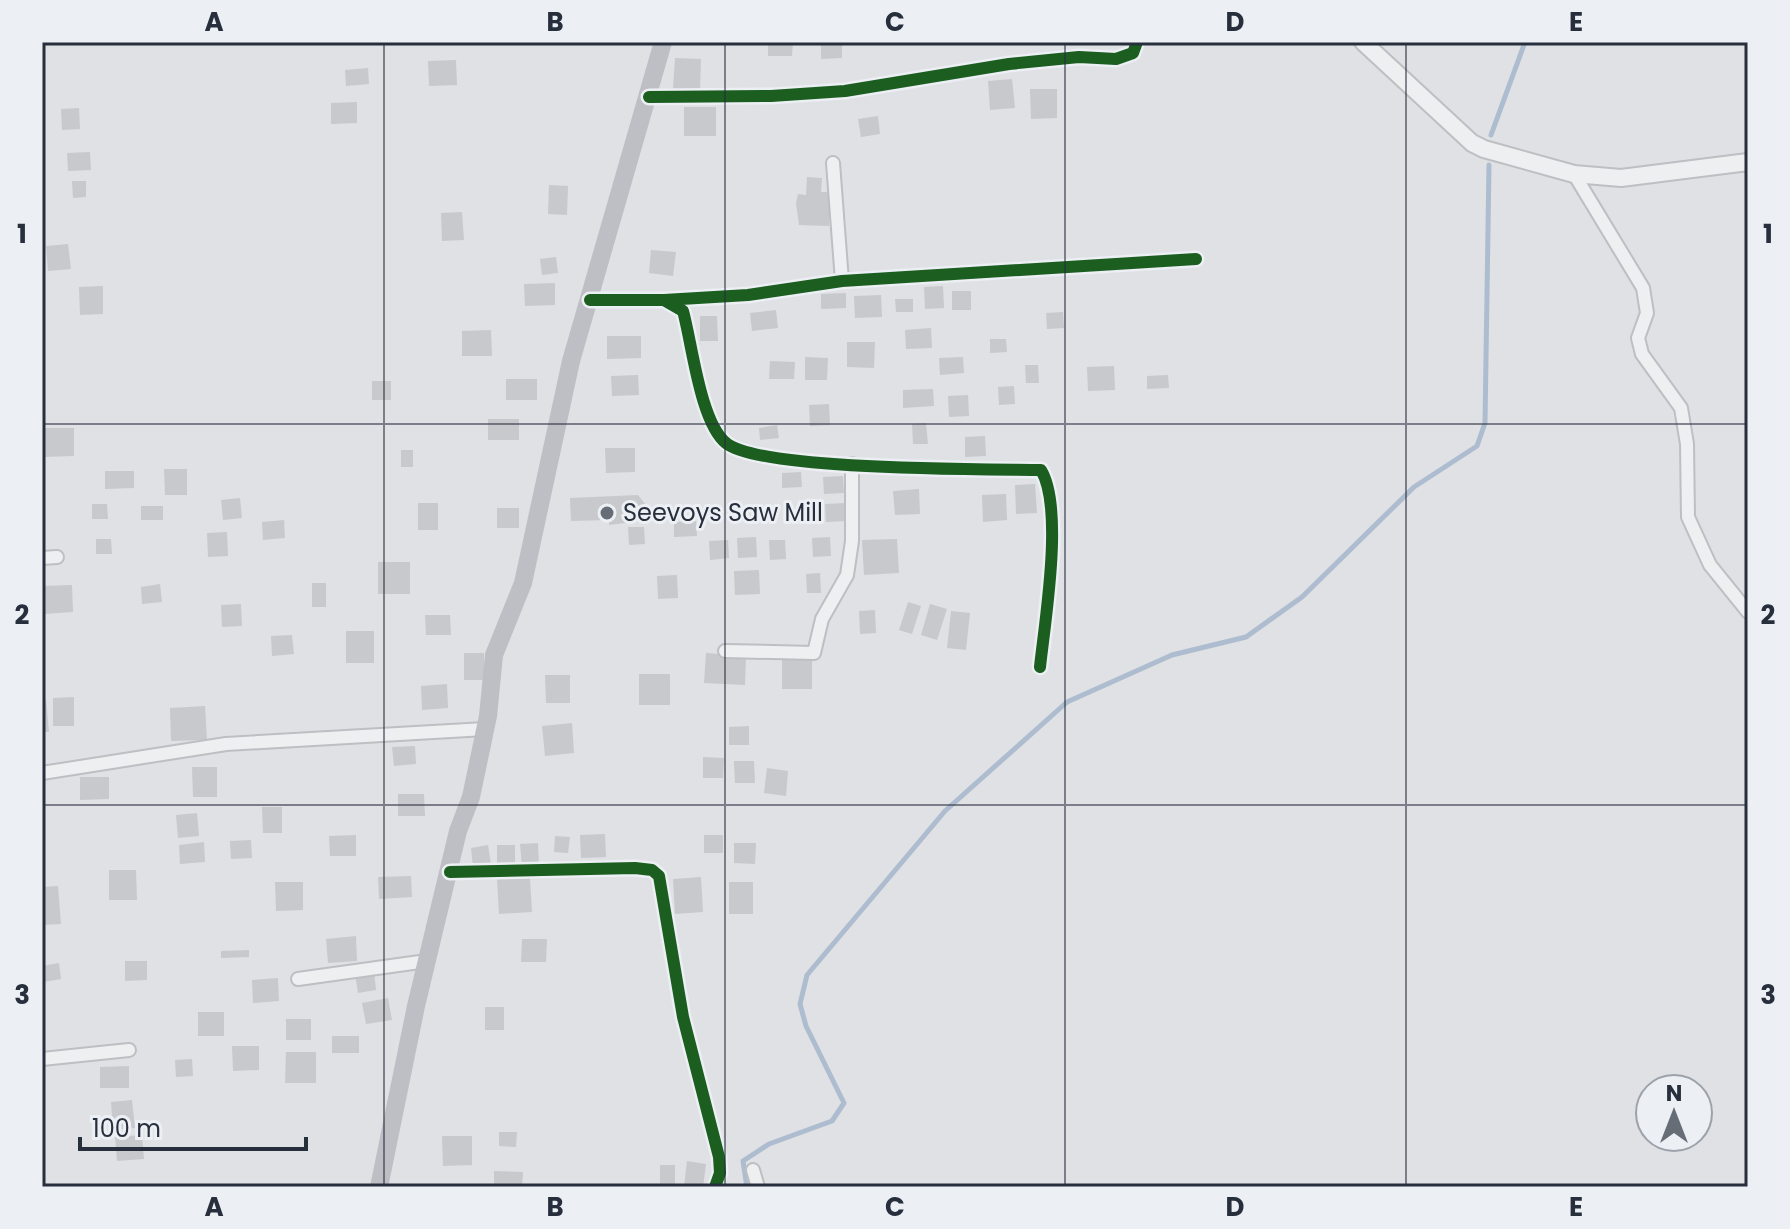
<svg xmlns="http://www.w3.org/2000/svg" width="1790" height="1229" font-family="Poppins,sans-serif">
  <rect width="100%" height="100%" fill="#dfe1e4"/>
  <g fill="none" stroke-linecap="round" stroke-linejoin="round">
    <!-- stream -->
    <g stroke="#aebccf" stroke-width="5">
      <polyline points="1491,135 1525,42"/>
      <polyline points="747,1187 743,1161 769,1144 832,1121 844,1103 806,1026 800,1004 807,975 945,811 1067,702 1172,655 1246,637 1302,597 1414,487 1477,446 1485,423 1489,165"/>
    </g>
  </g>
  <!-- building -->
  <g fill="#c7c9cc">
    <polygon points="768,42 793,42 792,56 768,56"/>
    <polygon points="821,42 842,42 842,58 821,59"/>
    <polygon points="675,58 701,59 700,90 673,89"/>
    <polygon points="456,60 457,85 429,86 428,61"/>
    <polygon points="368,68 369,84 346,86 345,70"/>
    <polygon points="1012,79 1015,108 990,110 988,81"/>
    <polygon points="1030,89 1057,89 1057,118 1031,119"/>
    <polygon points="357,102 357,123 331,124 331,103"/>
    <rect x="684" y="107" width="32" height="29"/>
    <polygon points="79,108 80,129 62,130 61,109"/>
    <polygon points="878,116 880,134 861,137 858,119"/>
    <polygon points="90,152 91,170 68,171 67,153"/>
    <polygon points="807,177 822,178 821,192 830,192 829,226 799,225 796,203 798,194 806,195"/>
    <polygon points="72,181 86,181 86,197 73,198"/>
    <polygon points="549,185 568,186 567,215 548,214"/>
    <polygon points="462,212 464,240 442,241 441,213"/>
    <polygon points="68,244 71,269 48,271 46,246"/>
    <polygon points="651,250 676,252 673,276 649,273"/>
    <polygon points="556,257 558,273 542,275 540,259"/>
    <polygon points="555,283 555,305 525,306 524,284"/>
    <polygon points="103,286 103,314 80,315 79,287"/>
    <polygon points="943,286 944,308 925,309 924,287"/>
    <rect x="952" y="291" width="19" height="19"/>
    <polygon points="846,293 846,308 821,309 821,294"/>
    <polygon points="881,295 882,317 855,318 854,296"/>
    <polygon points="895,299 913,299 913,312 896,312"/>
    <polygon points="776,310 778,328 752,331 750,313"/>
    <polygon points="1063,312 1064,328 1047,329 1046,313"/>
    <polygon points="700,316 717,316 718,341 700,341"/>
    <polygon points="931,328 932,348 906,349 905,330"/>
    <polygon points="491,330 492,356 462,356 462,331"/>
    <polygon points="607,336 641,336 641,358 607,359"/>
    <polygon points="990,339 1006,339 1007,352 990,353"/>
    <polygon points="847,342 875,342 874,368 847,367"/>
    <polygon points="805,357 828,358 827,380 805,380"/>
    <polygon points="963,357 964,373 940,375 939,358"/>
    <polygon points="770,361 795,362 794,379 769,379"/>
    <polygon points="1025,365 1038,365 1039,383 1026,383"/>
    <polygon points="1114,366 1115,390 1088,391 1087,367"/>
    <polygon points="638,375 639,395 612,396 611,376"/>
    <polygon points="1168,375 1169,388 1147,389 1147,376"/>
    <rect x="506" y="379" width="31" height="21"/>
    <rect x="372" y="381" width="19" height="19"/>
    <polygon points="1014,386 1015,404 999,405 998,387"/>
    <polygon points="933,389 934,406 903,408 903,390"/>
    <polygon points="968,395 969,416 949,417 948,396"/>
    <polygon points="829,404 830,425 810,426 809,405"/>
    <rect x="488" y="419" width="31" height="21"/>
    <polygon points="926,423 928,444 913,444 912,424"/>
    <polygon points="777,425 779,438 760,440 759,428"/>
    <polygon points="42,428 74,428 74,456 42,457"/>
    <polygon points="985,436 986,456 965,457 965,437"/>
    <polygon points="605,448 635,448 635,472 606,473"/>
    <rect x="401" y="450" width="12" height="17"/>
    <polygon points="164,469 187,469 187,495 165,495"/>
    <polygon points="105,471 134,471 134,488 105,489"/>
    <polygon points="801,472 802,487 782,488 782,473"/>
    <polygon points="843,476 844,493 824,494 823,477"/>
    <polygon points="1035,484 1037,513 1016,514 1015,485"/>
    <polygon points="919,489 920,514 895,515 893,491"/>
    <polygon points="1006,494 1007,520 983,522 982,495"/>
    <polygon points="638,495 645,504 644,518 632,518 633,522 609,525 609,520 571,521 570,498"/>
    <polygon points="240,498 242,518 223,520 221,500"/>
    <rect x="418" y="503" width="20" height="27"/>
    <polygon points="846,503 847,521 826,522 825,504"/>
    <polygon points="92,504 107,504 108,519 92,519"/>
    <rect x="141" y="506" width="22" height="14"/>
    <rect x="497" y="508" width="22" height="20"/>
    <polygon points="284,520 285,538 263,540 262,522"/>
    <polygon points="696,521 697,536 674,537 674,522"/>
    <polygon points="628,527 644,527 645,544 629,545"/>
    <polygon points="227,532 228,556 208,557 207,533"/>
    <polygon points="756,537 757,557 738,558 737,538"/>
    <polygon points="830,537 831,556 813,557 812,538"/>
    <polygon points="96,539 111,539 112,554 96,554"/>
    <polygon points="897,539 899,573 864,575 862,540"/>
    <polygon points="728,540 729,558 710,560 709,541"/>
    <polygon points="769,540 785,540 786,559 770,560"/>
    <rect x="378" y="562" width="32" height="32"/>
    <polygon points="759,570 760,594 735,595 734,571"/>
    <polygon points="820,573 821,593 807,593 806,574"/>
    <polygon points="677,575 678,598 658,599 657,576"/>
    <rect x="312" y="583" width="14" height="24"/>
    <polygon points="160,584 162,602 142,604 141,587"/>
    <polygon points="72,585 73,612 44,614 43,586"/>
    <polygon points="908,602 921,606 912,634 899,630"/>
    <polygon points="241,604 242,626 222,627 221,605"/>
    <polygon points="930,604 947,609 937,640 921,635"/>
    <polygon points="875,610 876,633 860,634 859,611"/>
    <polygon points="951,611 970,613 966,650 947,648"/>
    <polygon points="425,615 450,615 451,635 426,635"/>
    <rect x="346" y="631" width="28" height="32"/>
    <polygon points="292,635 294,654 272,656 271,636"/>
    <rect x="464" y="653" width="20" height="27"/>
    <polygon points="706,653 746,656 745,685 704,683"/>
    <rect x="782" y="658" width="30" height="31"/>
    <rect x="639" y="674" width="31" height="31"/>
    <polygon points="545,675 570,675 570,703 546,703"/>
    <polygon points="447,684 448,708 422,710 421,686"/>
    <polygon points="74,697 74,726 53,726 53,698"/>
    <polygon points="42,700 46,700 49,732 42,732"/>
    <polygon points="205,706 207,740 171,741 170,708"/>
    <polygon points="572,723 574,753 545,756 542,726"/>
    <polygon points="749,726 749,745 729,745 729,727"/>
    <polygon points="415,746 416,764 394,766 392,747"/>
    <polygon points="703,757 724,758 723,778 703,778"/>
    <polygon points="734,761 754,761 755,783 735,783"/>
    <polygon points="192,767 217,767 217,797 193,797"/>
    <polygon points="767,768 788,771 786,796 764,793"/>
    <polygon points="80,777 109,777 109,799 80,800"/>
    <polygon points="398,794 424,794 425,816 398,816"/>
    <polygon points="262,807 282,807 282,833 263,833"/>
    <polygon points="197,813 199,836 178,838 176,815"/>
    <polygon points="605,834 606,857 581,858 580,835"/>
    <polygon points="356,835 356,856 330,856 329,836"/>
    <rect x="704" y="835" width="19" height="18"/>
    <polygon points="555,836 570,837 568,853 554,852"/>
    <polygon points="251,840 252,858 231,859 230,841"/>
    <polygon points="204,842 205,862 180,864 179,845"/>
    <polygon points="538,843 539,866 522,867 520,844"/>
    <polygon points="734,843 756,843 755,864 734,863"/>
    <polygon points="488,845 491,865 473,867 471,848"/>
    <rect x="497" y="845" width="18" height="20"/>
    <polygon points="109,870 136,870 137,900 109,900"/>
    <polygon points="411,876 412,897 379,899 378,877"/>
    <polygon points="701,877 703,912 675,914 673,879"/>
    <polygon points="530,878 532,912 499,914 497,879"/>
    <polygon points="275,882 303,882 303,910 276,911"/>
    <rect x="729" y="882" width="24" height="32"/>
    <polygon points="58,886 61,924 42,925 42,887"/>
    <polygon points="356,936 357,961 328,963 326,939"/>
    <polygon points="522,939 547,939 546,962 521,962"/>
    <polygon points="249,950 249,957 221,958 221,951"/>
    <polygon points="125,961 147,961 147,980 125,981"/>
    <polygon points="59,963 61,979 44,982 42,966"/>
    <polygon points="374,971 376,990 358,993 355,974"/>
    <polygon points="278,978 279,1001 253,1003 252,980"/>
    <polygon points="388,998 392,1020 366,1024 362,1003"/>
    <rect x="485" y="1007" width="19" height="23"/>
    <rect x="198" y="1012" width="26" height="24"/>
    <rect x="286" y="1019" width="25" height="21"/>
    <rect x="332" y="1036" width="27" height="17"/>
    <polygon points="232,1046 259,1046 259,1070 233,1071"/>
    <polygon points="286,1052 316,1052 316,1083 285,1083"/>
    <polygon points="192,1059 193,1076 176,1077 175,1060"/>
    <polygon points="129,1066 129,1088 100,1088 100,1067"/>
    <polygon points="132,1100 135,1128 113,1130 111,1102"/>
    <polygon points="499,1132 517,1132 516,1147 499,1146"/>
    <polygon points="142,1135 144,1159 117,1161 115,1137"/>
    <polygon points="442,1136 472,1136 472,1165 443,1166"/>
    <polygon points="687,1161 706,1164 703,1187 684,1187"/>
    <rect x="660" y="1165" width="15" height="22"/>
    <polygon points="494,1171 523,1172 522,1187 494,1187"/>
  </g>
  <g fill="none" stroke-linecap="round" stroke-linejoin="round">
    <!-- minor casing -->
    <g stroke="#bdbfc2" stroke-width="16">
      <g id="minor">
        <polyline points="649,97 771,96 845,91 1009,64 1079,57 1116,59 1133,53 1137,42"/>
        <polyline points="833,163 842,281"/>
        <polyline points="1574,174 1643,288 1647,313 1638,338 1642,354 1681,408 1687,444 1688,517 1710,565 1748,612"/>
        <path d="M590,300H664L683,311C692,343 700,422 726,443C760,471 987,469 1041,470C1064,508 1045,620 1040,667"/>
        <polyline points="664,300 748,295 842,281 1196,259"/>
        <polyline points="42,558 57,557"/>
        <polyline points="725,651 814,653 822,619 847,575 852,541 852,464"/>
        <polyline points="42,773 226,744 485,729"/>
        <polyline points="450,872 635,868 652,870 659,876 683,1017 719,1157 720,1173 715,1187"/>
        <polyline points="298,979 427,961"/>
        <polyline points="42,1059 129,1050"/>
        <polyline points="753,1170 758,1187"/>
      </g>
    </g>
    <!-- tertiary casing -->
    <g stroke="#bdbfc2" stroke-width="20">
      <polyline id="tertiary" points="1363,42 1472,143 1484,149 1574,174 1621,178 1748,162"/>
    </g>
    <!-- minor -->
    <use href="#minor" stroke="#eeeff1" stroke-width="12"/>
    <!-- tertiary -->
    <use href="#tertiary" stroke="#eeeff1" stroke-width="16"/>
    <!-- secondary -->
    <polyline stroke="#bdbfc4" stroke-width="18" points="379,1187 416,1006 458,831 471,797 488,716 494,655 523,583 571,361 663,42"/>
    <!-- cycleway casing -->
    <g stroke="#eceff4" stroke-width="17">
      <g id="cycleway">
        <polyline points="649,97 771,96 845,91 1009,64 1079,57 1116,59 1133,53 1137,42"/>
        <path d="M590,300H664L683,311C692,343 700,422 726,443C760,471 987,469 1041,470C1064,508 1045,620 1040,667"/>
        <polyline points="664,300 748,295 842,281 1196,259"/>
        <polyline points="450,872 635,868 652,870 659,876 683,1017 719,1157 720,1173 715,1187"/>
      </g>
    </g>
    <!-- cycleway -->
    <use href="#cycleway" stroke="#1b5e20" stroke-width="12"/>
  </g>
  <!-- grid -->
  <path fill="none" stroke="#272e3c" stroke-width="2" stroke-opacity="0.55" d="M384,42V1187M725,42V1187M1065,42V1187M1406,42V1187M42,424H1748M42,805H1748"/>
  <!-- markers -->
  <circle fill="#676d77" stroke="#eceff4" stroke-width="3" cx="607" cy="513" r="8"/>
  <g text-anchor="middle" stroke-width="6" stroke-linejoin="round" paint-order="stroke">
    <!-- poi labels -->
    <g font-size="24" fill="#272e3c" stroke="#eceff4" text-anchor="start">
      <text x="623" y="521">Seevoys Saw Mill</text>
    </g>
  </g>
  <!-- border -->
  <rect width="1790" height="1229" fill="none" stroke="#eceff4" stroke-width="88"/>
  <!-- north arrow -->
  <g transform="translate(1674 1113)"><circle r="38" fill="#eceff4" stroke="#9da2aa" stroke-width="2"/>
  <path d="M0-6L14 30L0 20L-14 30Z" fill="#676d77"/>
  <text y="-12" font-size="22" font-weight="bold" text-anchor="middle" fill="#272e3c">N</text>
  </g>
  <!-- scale -->
  <path d="M80 1137v12h226v-12" fill="none" stroke="#272e3c" stroke-width="4"/>
  <text x="92" y="1137" font-size="24" fill="#272e3c" stroke="#eceff4" stroke-width="6" paint-order="stroke">100 m</text>
  <rect x="44" y="44" width="1702" height="1141" fill="none" stroke="#272e3c" stroke-width="3"/>
  <g font-size="26" text-anchor="middle" font-weight="bold" fill="#272e3c">
    <text x="214" y="31">A</text>
    <text x="555" y="31">B</text>
    <text x="895" y="31">C</text>
    <text x="1235" y="31">D</text>
    <text x="1576" y="31">E</text>
    <text x="22" y="243">1</text>
    <text x="1768" y="243">1</text>
    <text x="22" y="624">2</text>
    <text x="1768" y="624">2</text>
    <text x="22" y="1004">3</text>
    <text x="1768" y="1004">3</text>
    <text x="214" y="1216">A</text>
    <text x="555" y="1216">B</text>
    <text x="895" y="1216">C</text>
    <text x="1235" y="1216">D</text>
    <text x="1576" y="1216">E</text>
  </g>
</svg>
